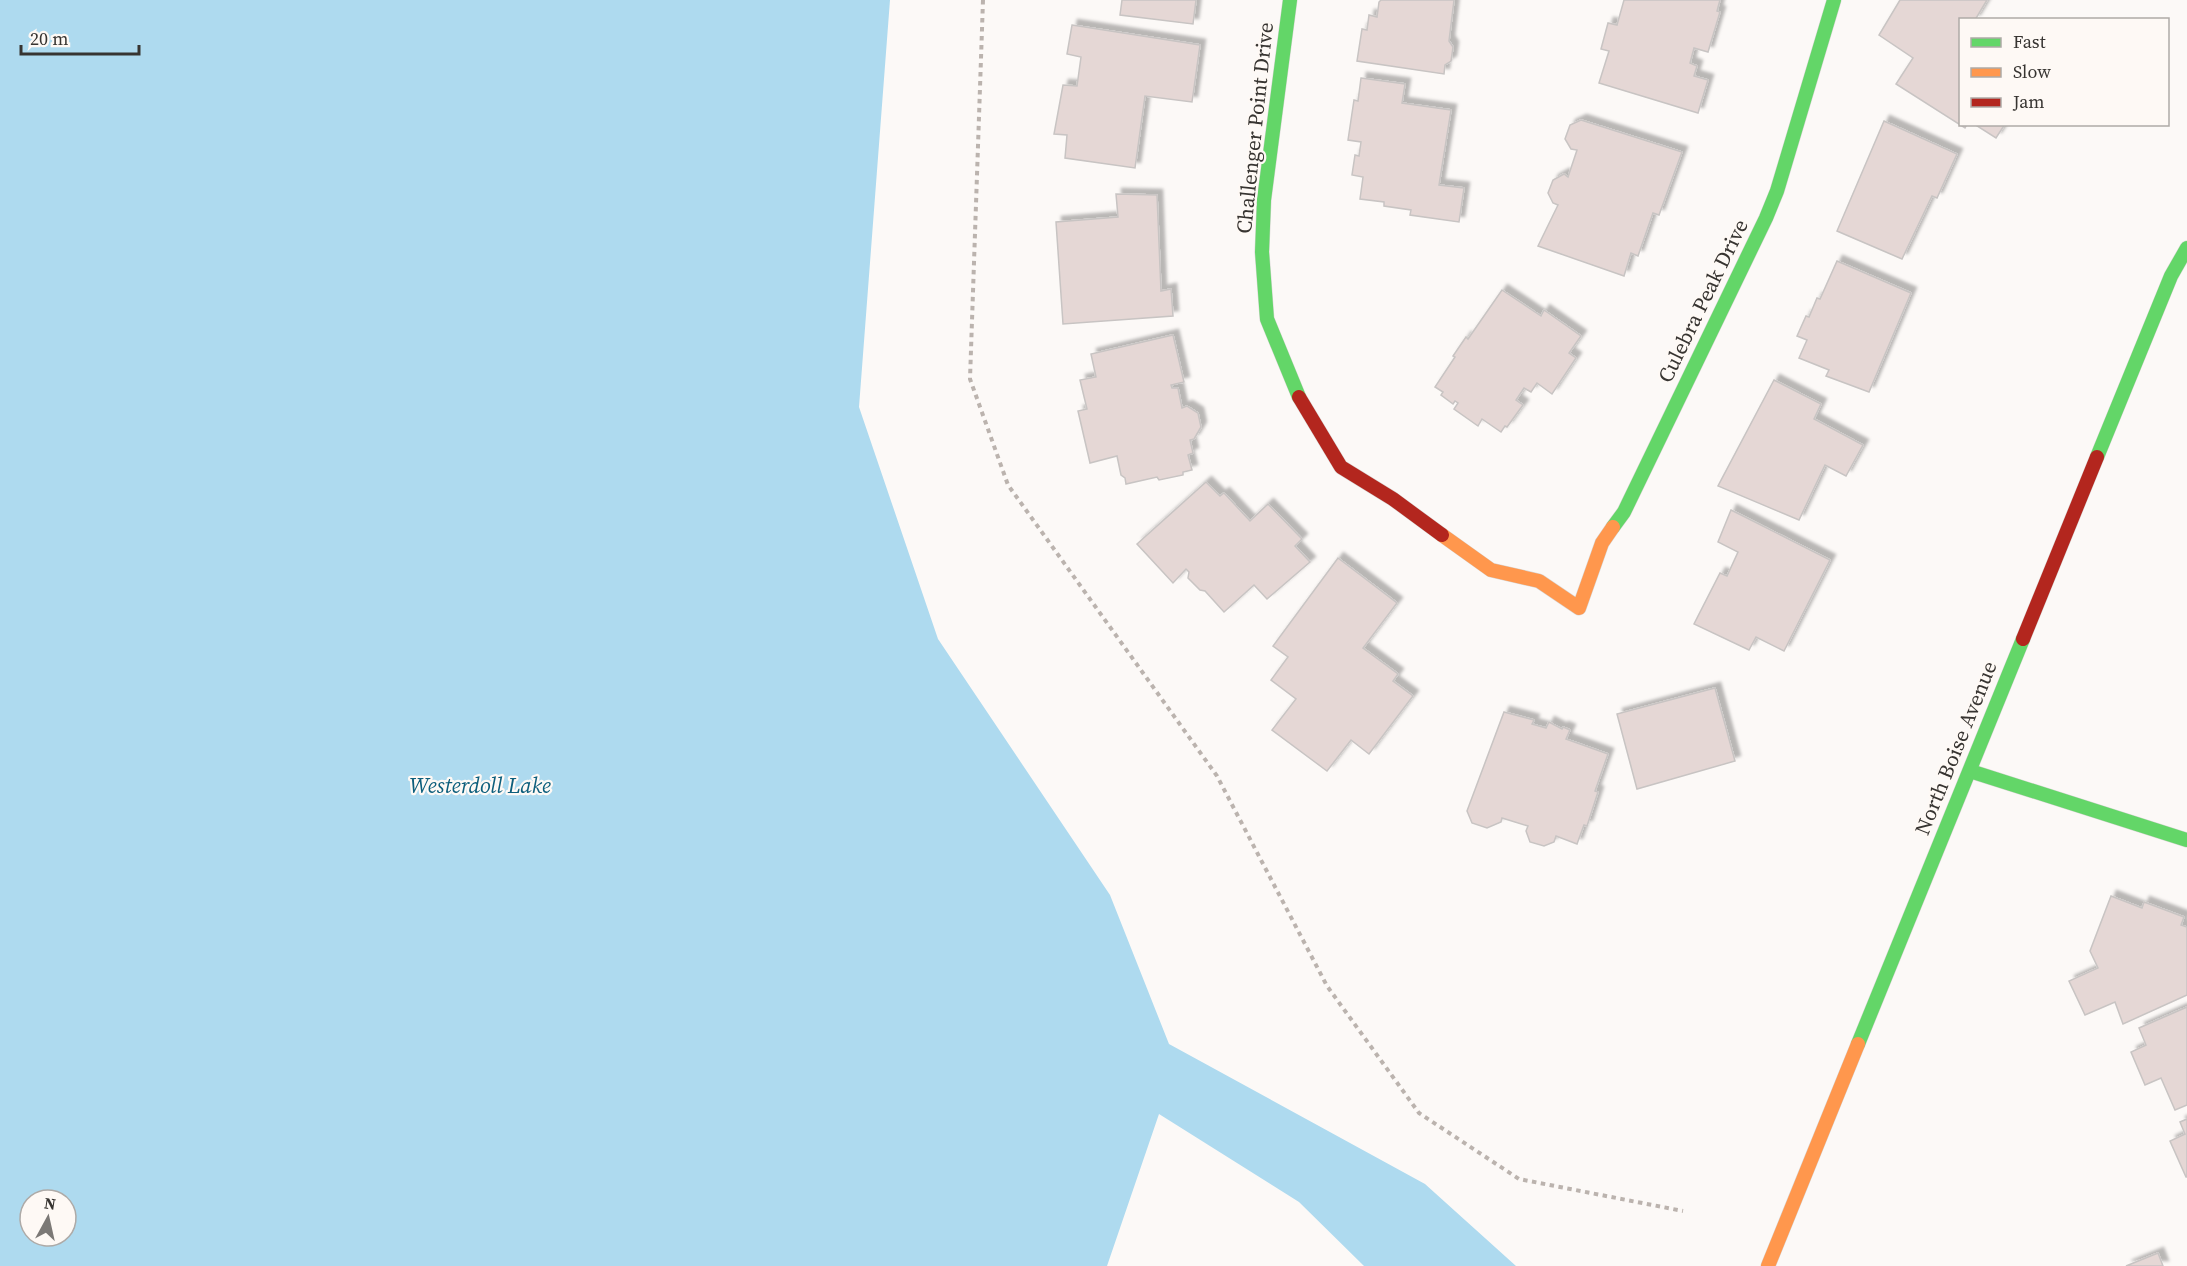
<svg xmlns="http://www.w3.org/2000/svg" width="2187" height="1266" font-family="'Source Serif 4',serif">
  <defs>
    <filter id="shadow"><feDropShadow dx="5.5" dy="-5.5" stdDeviation="1.5" flood-color="#0004"/></filter>
  </defs>
  <rect width="100%" height="100%" fill="#fcf9f7"/>
  <!-- water -->
  <path fill="#aedaef" fill-rule="evenodd" d="M0,0H890L859,407L938,639L1110,895L1169,1044L1425,1184L1516,1266H1364L1299,1202L1159,1114L1107,1266H0ZM30,1200H66V1236H30Z"/>
  <!-- building -->
  <g fill="#e5d7d5" stroke="#c8c4c3" stroke-width="1.5" filter="url(#shadow)">
    <polygon points="1122,0 1196,0 1193,24 1120,15"/>
    <polygon points="1381,0 1454,0 1449,41 1453,47 1451,61 1445,65 1444,74 1357,61 1362,29 1367,30 1369,15 1377,17 1379,2"/>
    <polygon points="1624,0 1720,0 1717,11 1720,12 1708,52 1694,48 1690,63 1697,66 1694,76 1708,80 1698,113 1599,83 1609,51 1601,49 1608,23 1617,25"/>
    <polygon points="1900,0 1987,0 1975,20 1960,20 1960,124 1967,124 1965,128 1896,84 1913,58 1879,35"/>
    <polygon points="1072,25 1200,45 1192,102 1145,96 1135,168 1065,158 1067,135 1054,134 1063,85 1077,86 1081,57 1067,54"/>
    <polygon points="1361,78 1405,84 1402,103 1451,110 1439,185 1464,188 1459,222 1410,215 1411,210 1384,206 1384,202 1360,199 1363,177 1352,175 1355,155 1359,156 1361,142 1348,140 1354,100 1358,101"/>
    <polygon points="1581,120 1682,152 1659,215 1653,213 1638,256 1631,253 1624,276 1538,246 1558,205 1553,203 1548,193 1553,180 1564,174 1568,177 1577,150 1571,149 1565,139 1570,125"/>
    <polygon points="1884,121 1957,154 1937,198 1932,196 1902,259 1837,231"/>
    <polygon points="1974,124 2005,124 1996,138"/>
    <polygon points="1116,194 1157,195 1161,291 1171,289 1173,316 1063,324 1056,222 1118,217"/>
    <polygon points="1837,261 1911,293 1869,392 1826,376 1829,370 1799,358 1807,340 1797,336 1806,316 1809,317 1817,298 1820,299"/>
    <polygon points="1502,290 1541,316 1544,310 1581,336 1569,353 1576,358 1552,394 1537,383 1531,392 1524,388 1516,400 1523,405 1507,427 1505,426 1501,432 1482,419 1478,426 1454,409 1458,403 1455,401 1453,404 1441,395 1443,392 1435,387 1455,357 1453,356 1466,337 1468,339"/>
    <polygon points="1173,335 1184,382 1171,385 1172,388 1178,388 1182,408 1187,406 1198,413 1201,427 1194,439 1190,440 1193,453 1188,455 1192,470 1183,472 1183,475 1159,480 1157,477 1126,484 1125,478 1121,475 1117,456 1090,463 1078,411 1087,409 1080,380 1096,377 1091,354"/>
    <polygon points="1774,380 1821,404 1814,419 1863,445 1846,476 1825,465 1799,520 1718,486"/>
    <polygon points="1206,482 1220,496 1224,493 1250,521 1268,504 1302,539 1295,546 1310,562 1267,599 1254,585 1224,612 1205,591 1200,590 1188,578 1189,572 1186,569 1173,583 1137,544"/>
    <polygon points="1731,510 1830,560 1784,651 1756,637 1749,650 1694,624 1720,573 1727,576 1738,552 1718,542"/>
    <polygon points="1338,558 1397,603 1363,648 1398,674 1393,681 1413,696 1369,754 1351,740 1327,771 1272,730 1296,699 1271,680 1288,657 1273,646"/>
    <polygon points="1715,688 1735,761 1637,789 1617,714"/>
    <polygon points="1504,712 1534,720 1532,724 1546,728 1549,722 1562,729 1563,727 1570,730 1566,739 1608,754 1595,791 1598,792 1587,826 1584,825 1577,844 1556,836 1554,842 1544,846 1530,842 1526,831 1528,826 1502,818 1501,822 1487,828 1472,823 1467,811"/>
    <polygon points="2111,896 2142,908 2144,902 2184,917 2181,925 2187,927 2187,995 2123,1024 2115,1002 2085,1015 2069,981 2098,968 2090,951"/>
    <polygon points="2187,1007 2187,1105 2175,1110 2161,1078 2145,1085 2131,1052 2146,1045 2139,1028"/>
    <polygon points="2187,1119 2187,1177 2186,1177 2170,1141 2185,1134 2180,1122"/>
    <polygon points="2158,1253 2163,1266 2126,1266"/>
  </g>
  <g fill="none" stroke-linecap="round" stroke-linejoin="round">
    <!-- fast casing -->
    <g stroke="#d8d6d4" stroke-width="15">
      <g id="fast">
        <polyline points="1290,0 1264,200 1262,252 1267,319 1299,397"/>
        <polyline points="2097,457 2171,276 2187,248"/>
        <polyline points="1613,527 1624,512 1766,218 1777,191 1834,0"/>
        <polyline points="1970,771 2187,840"/>
        <polyline points="1858,1044 2023,639"/>
      </g>
    </g>
    <!-- slow casing -->
    <g stroke="#d8d6d4" stroke-width="15">
      <g id="slow">
        <polyline points="1442,535 1491,570 1539,581 1579,608 1602,543 1613,527"/>
        <polyline points="1768,1266 1858,1044"/>
      </g>
    </g>
    <!-- jam casing -->
    <g stroke="#d8d6d4" stroke-width="15">
      <g id="jam">
        <polyline points="1299,397 1341,467 1393,499 1442,535"/>
        <polyline points="2023,639 2097,457"/>
      </g>
    </g>
    <!-- path -->
    <polyline stroke="#bbb3ae" stroke-width="4" stroke-dasharray="4.5 4.5" stroke-linecap="butt" points="983,0 970,379 1008,485 1217,776 1327,986 1419,1113 1519,1179 1683,1211"/>
    <!-- fast -->
    <use href="#fast" stroke="#63d668" stroke-width="14"/>
    <!-- slow -->
    <use href="#slow" stroke="#ff974d" stroke-width="14"/>
    <!-- jam -->
    <use href="#jam" stroke="#b3261e" stroke-width="14"/>
  </g>
  <g text-anchor="middle" stroke-width="4.5" stroke-linejoin="round" paint-order="stroke">
    <!-- street labels -->
    <g font-size="21" fill="#373431" stroke="#fef9f5">
      <text transform="translate(1255 128) rotate(-84)" y="7">Challenger Point Drive</text>
      <text transform="translate(1703 301) rotate(-64)" y="7">Culebra Peak Drive</text>
      <text transform="translate(1956 748) rotate(-68)" y="7">North Boise Avenue</text>
    </g>
    <!-- water labels -->
    <g font-size="22" font-style="italic" fill="#0c5e7c" stroke="#fef9f5">
      <text x="480" y="793">Westerdoll Lake</text>
    </g>
  </g>
  <!-- legend -->
  <rect x="1959" y="18" width="210" height="108" fill="#fef9f5" stroke="#aeaaa7" stroke-width="1.5"/>
  <rect x="1971" y="38" width="30" height="9" fill="#63d668" stroke="#aeaaa7" stroke-width="1.5"/>
  <text x="2013" y="48" font-size="18" fill="#373431">Fast</text>
  <rect x="1971" y="68" width="30" height="9" fill="#ff974d" stroke="#aeaaa7" stroke-width="1.5"/>
  <text x="2013" y="78" font-size="18" fill="#373431">Slow</text>
  <rect x="1971" y="98" width="30" height="9" fill="#b3261e" stroke="#aeaaa7" stroke-width="1.5"/>
  <text x="2013" y="108" font-size="18" fill="#373431">Jam</text>
  <!-- north arrow -->
  <g transform="translate(48 1218) rotate(8)"><circle r="28" fill="#fef9f5" stroke="#aeaaa7" stroke-width="1.5"/>
  <path d="M0-4.5L10 22L0 15L-10 22Z" fill="#7c7976"/>
  <text y="-9" font-size="16" font-weight="bold" text-anchor="middle" fill="#373431">N</text>
  </g>
  <!-- scale -->
  <path d="M21 45v9h118v-9" fill="none" stroke="#373431" stroke-width="3"/>
  <text x="30" y="45" font-size="18" fill="#373431" stroke="#fef9f5" stroke-width="4.5" paint-order="stroke">20 m</text>
</svg>
